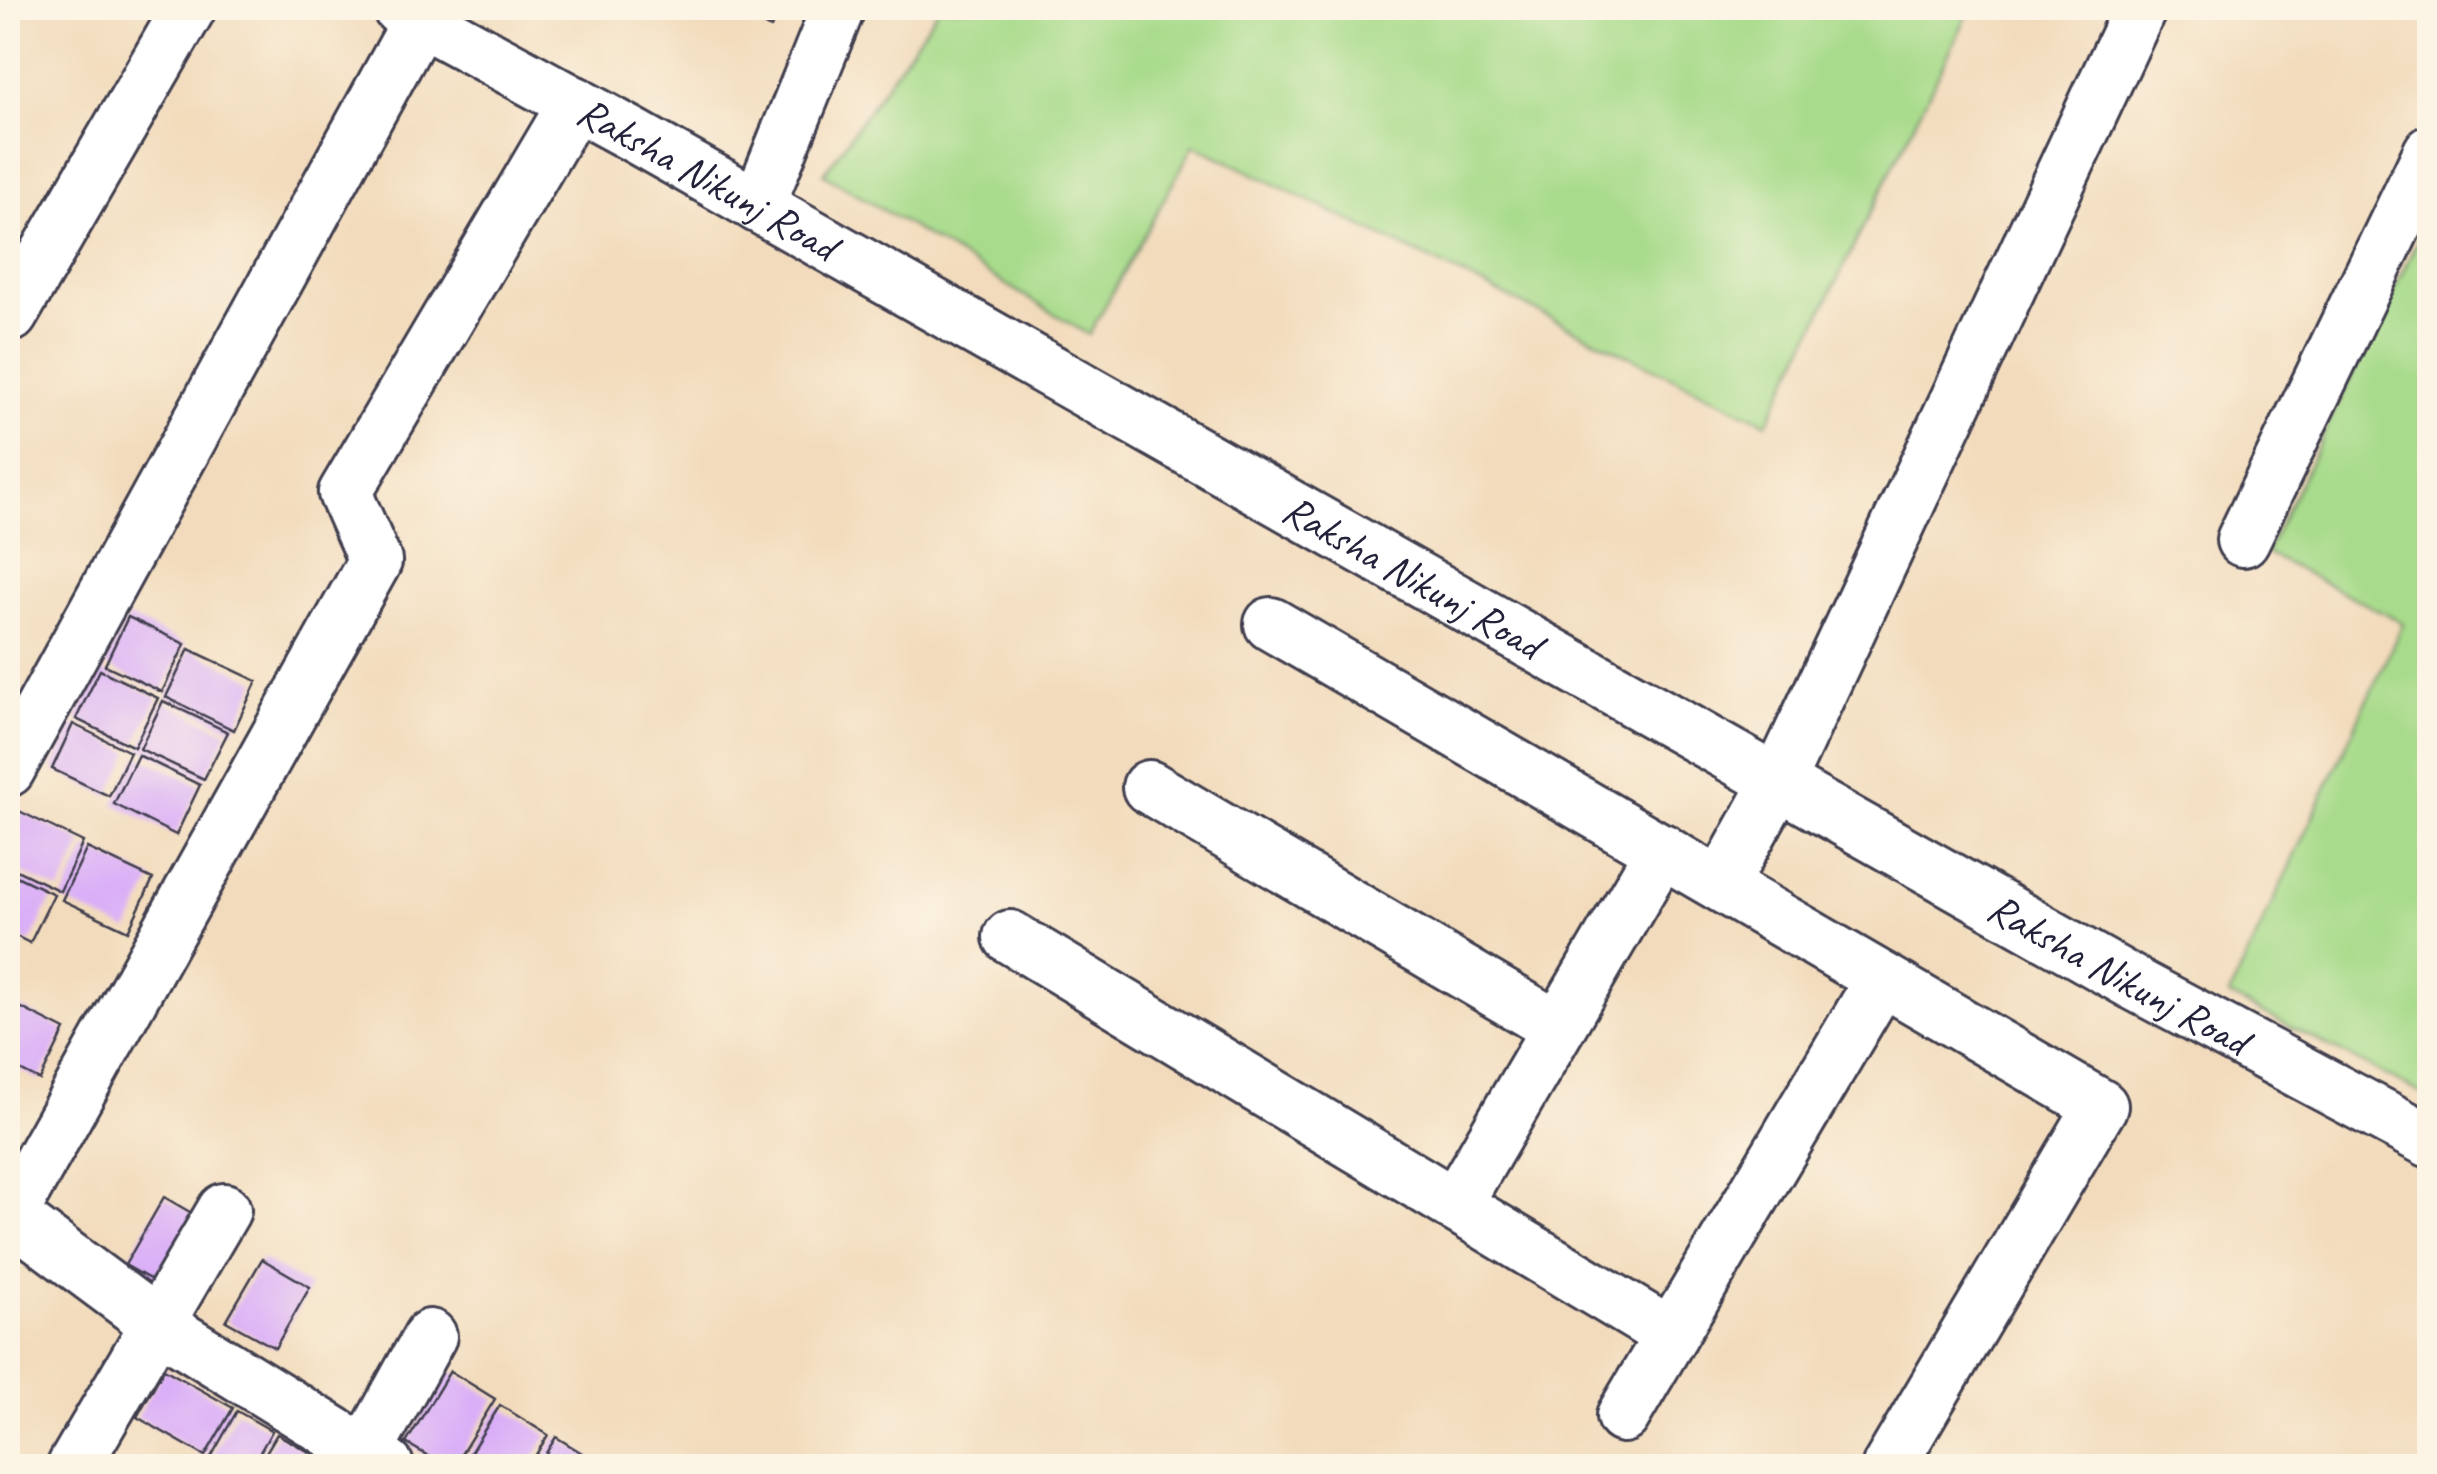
<svg xmlns="http://www.w3.org/2000/svg" width="2437" height="1474" font-family="Caveat,sans-serif">
  <rect width="100%" height="100%" fill="#fcf5e5"/>
  <filter id="ink" filterUnits="userSpaceOnUse"><feTurbulence type="fractalNoise" baseFrequency=".01" numOctaves="2"/><feDisplacementMap in="SourceGraphic" scale="20" xChannelSelector="R" yChannelSelector="G"/><feConvolveMatrix kernelMatrix="1 2 1 2 8 2 1 2 1" color-interpolation-filters="sRGB"/></filter>
  <filter id="wash" filterUnits="userSpaceOnUse"><feTurbulence type="fractalNoise" baseFrequency=".0048" numOctaves="4" result="noise"/><feDisplacementMap in="SourceGraphic" scale="40" xChannelSelector="R" yChannelSelector="G"/><feGaussianBlur stdDeviation="2.25" result="paint"/><feColorMatrix in="noise" values="0 0 0 0 0 0 0 0 0 0 0 0 0 0 0 0 0 1.4 0 .05"/><feComposite in="paint" operator="in"/></filter>
  <g filter="url(#wash)">
    <rect width="100%" height="100%" fill="#f2dbbc"/>
    <!-- green -->
    <g fill="#a8db8b" stroke="#657e63" stroke-width="2.5">
      <polygon points="939,8 1971,8 1767,423 1194,145 1089,335 824,174"/>
      <polygon points="2429,217 2429,1097 2229,996 2403,623 2266,553"/>
    </g>
    <g id="blocks">
      <!-- building -->
      <g fill="#daaff7">
        <polygon points="721,8 780,8 771,28"/>
        <polygon points="128,617 185,644 162,692 105,665"/>
        <polygon points="189,649 257,681 234,730 166,697"/>
        <polygon points="100,670 158,698 134,747 76,719"/>
        <polygon points="163,701 228,732 204,779 140,749"/>
        <polygon points="73,724 130,752 109,796 52,769"/>
        <polygon points="138,755 200,785 176,835 114,804"/>
        <polygon points="17,810 83,842 60,891 8,866 8,829"/>
        <polygon points="87,848 153,879 128,931 62,900"/>
        <polygon points="8,872 54,894 30,943 8,932"/>
        <polygon points="8,1001 65,1030 40,1080 8,1064"/>
        <polygon points="164,1197 207,1222 169,1290 125,1265"/>
        <polygon points="262,1259 310,1287 275,1348 226,1321"/>
        <polygon points="164,1369 233,1408 205,1456 137,1417"/>
        <polygon points="450,1371 495,1399 454,1466 446,1466 406,1443"/>
        <polygon points="500,1405 548,1435 529,1466 462,1466"/>
        <polygon points="237,1411 272,1431 252,1466 224,1466 210,1459"/>
        <polygon points="277,1434 325,1461 322,1466 258,1466"/>
        <polygon points="556,1437 603,1466 538,1466"/>
      </g>
    </g>
  </g>
  <g filter="url(#ink)">
    <use href="#blocks" fill-opacity="0" stroke="#413e4e" stroke-width="2.5"/>
    <g fill="none" stroke-linecap="round" stroke-linejoin="round">
      <!-- minor casing -->
      <g stroke="#413e4e" stroke-width="58">
        <g id="minor">
          <path id="s1" d="M399,8L633,135L2135,984L2430,1141"/>
          <polyline points="758,206 838,8"/>
          <polyline points="11,315 189,8"/>
          <polyline points="2243,540 2430,152"/>
          <polyline points="1271,624 2101,1106 1889,1466"/>
          <polyline points="8,770 420,19"/>
          <polyline points="1149,787 1558,1028"/>
          <polyline points="1721,885 1778,782 2140,8"/>
          <polyline points="1010,937 1671,1335"/>
          <polyline points="1455,1205 1662,850"/>
          <polyline points="8,1213 157,1324 387,1466"/>
          <polyline points="8,1219 375,561 345,493 575,103"/>
          <polyline points="1623,1416 1882,979"/>
          <polyline points="74,1466 224,1210"/>
          <polyline points="358,1466 430,1336"/>
        </g>
      </g>
      <!-- minor -->
      <use href="#minor" stroke="#fff" stroke-width="52"/>
    </g>
  </g>
  <g text-anchor="middle" stroke-width="9" stroke-linejoin="round" paint-order="stroke">
    <!-- street labels -->
    <g font-size="42" fill="#22223b" stroke="#fcf5e5">
      <text dy="15" stroke="none"><textPath href="#s1" startOffset="352">Raksha Nikunj Road</textPath></text>
      <text dy="15" stroke="none"><textPath href="#s1" startOffset="1162">Raksha Nikunj Road</textPath></text>
      <text dy="15" stroke="none"><textPath href="#s1" startOffset="1972">Raksha Nikunj Road</textPath></text>
    </g>
  </g>
  <!-- margin -->
  <rect width="2437" height="1474" fill="none" stroke="#fcf5e5" stroke-width="40"/>
</svg>
